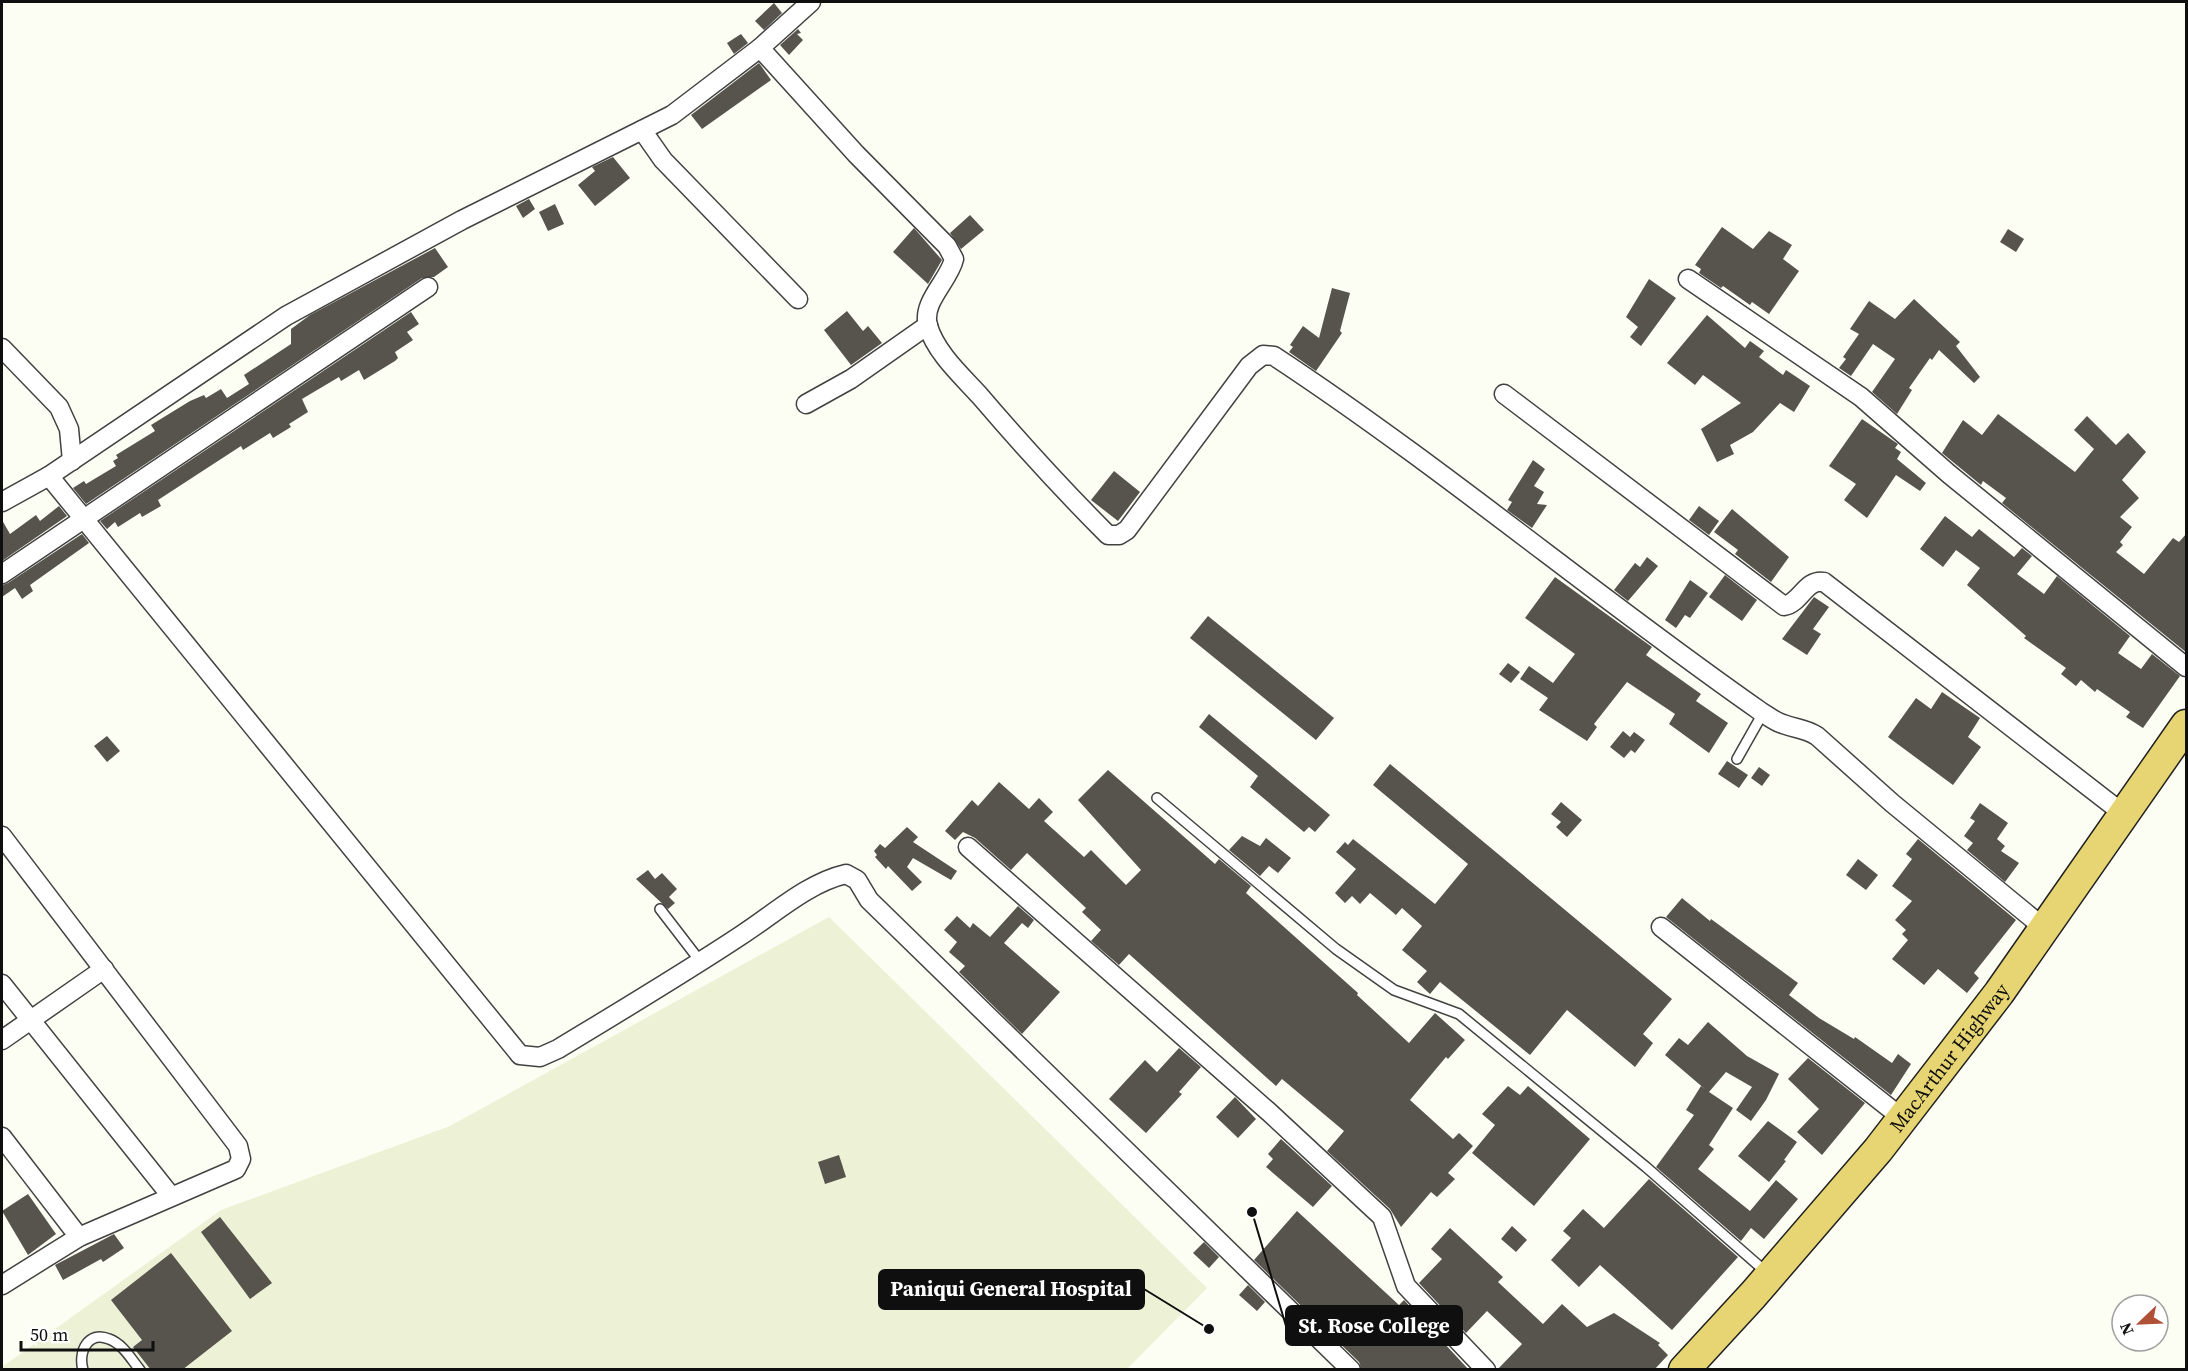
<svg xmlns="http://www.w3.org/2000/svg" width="2188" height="1371" font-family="'Source Serif 4',serif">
  <rect width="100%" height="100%" fill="#fdfef3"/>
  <!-- farmland -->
  <polygon fill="#edf1d5" points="829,917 1207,1288 1127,1369 2,1370 2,1367 221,1210 450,1126"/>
  <!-- building -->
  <g fill="#57534d">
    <polygon points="774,3 782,13 764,30 755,21"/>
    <polygon points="798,29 801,33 797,34 803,40 789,55 780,45"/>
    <polygon points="741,34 748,43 734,54 727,43"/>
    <polygon points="759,63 771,80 702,129 691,115"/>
    <polygon points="613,157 630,178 595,206 578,185 595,171 592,167"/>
    <polygon points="529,199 535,209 523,218 516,206"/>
    <polygon points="555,204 564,224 548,231 539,212"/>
    <polygon points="970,215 984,230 961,249 950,233"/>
    <polygon points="1722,227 1753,249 1769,231 1792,245 1783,259 1799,271 1769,314 1752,302 1750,305 1723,286 1721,288 1699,273 1701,269 1695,265"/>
    <polygon points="914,228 942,260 928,284 893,252"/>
    <polygon points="2008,229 2024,239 2016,252 2000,242"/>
    <polygon points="435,248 448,267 434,277 422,278 86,504 73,488 84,481 86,484 116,466 113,461 118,458 116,455 155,431 151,425 190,401 204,395 206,398 221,389 227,398 249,384 244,375 291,344 291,329 310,315"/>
    <polygon points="1649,279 1676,298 1641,346 1630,337 1638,327 1626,317"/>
    <polygon points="1332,288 1350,293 1340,331 1342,333 1316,371 1289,352 1293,347 1290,345 1303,326 1319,338"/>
    <polygon points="1914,299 1960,342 1956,346 1980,377 1974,383 1939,350 1932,360 1930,358 1909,388 1912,390 1897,414 1872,392 1895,359 1873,344 1851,376 1839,368 1846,359 1843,357 1859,334 1850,329 1869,301 1895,319"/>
    <polygon points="847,311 863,331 868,326 882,343 851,365 824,330"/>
    <polygon points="411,312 419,324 407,332 413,340 395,352 398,358 395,361 364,380 359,370 341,381 339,377 302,399 308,412 289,424 291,427 273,438 270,433 243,450 241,446 158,500 161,506 142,517 140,513 118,527 115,522 107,529 100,521"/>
    <polygon points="1707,315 1745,348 1750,341 1764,351 1759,357 1783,375 1786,370 1810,386 1794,412 1780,403 1753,432 1730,445 1734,454 1717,462 1701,429 1741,403 1703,375 1695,385 1667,363"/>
    <polygon points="1998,414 2075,472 2094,449 2074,430 2087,416 2116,445 2128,433 2146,452 2122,480 2139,498 2120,517 2132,527 2120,542 2123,545 2116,552 2144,574 2173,538 2179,542 2187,533 2187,653 2002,503 2006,498 1983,481 1981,485 1942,453 1963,420 1982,435"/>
    <polygon points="1862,419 1898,444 1895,448 1901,452 1897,459 1926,483 1920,491 1896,475 1867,518 1844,500 1856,484 1829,466"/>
    <polygon points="1533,460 1545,469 1534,486 1544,492 1537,504 1547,505 1532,528 1507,510 1512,502 1508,500"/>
    <polygon points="1114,471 1140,492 1118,521 1091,500"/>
    <polygon points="59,506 67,516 2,561 2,520 10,534 36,515 40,521"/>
    <polygon points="1699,506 1719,521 1709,535 1689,520"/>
    <polygon points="1732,509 1789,557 1771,582 1735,554 1738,550 1714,532"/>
    <polygon points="1945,516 1972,537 1979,529 2014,557 2022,548 2032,556 2017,574 2044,594 2057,576 2130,636 2118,653 2141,669 2152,654 2180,676 2143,728 2126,717 2130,712 2097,689 2095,692 2081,680 2076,686 2061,674 2066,668 2024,638 2026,636 1967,585 1980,568 1956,550 1943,567 1920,549"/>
    <polygon points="82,534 89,543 30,585 33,591 22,599 15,588 2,597 2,585 8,583"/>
    <polygon points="1647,557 1658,566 1628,601 1614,590 1635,563 1640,567"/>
    <polygon points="1725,575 1757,600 1742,621 1709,597"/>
    <polygon points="1555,577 1652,647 1646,655 1701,694 1696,701 1728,723 1709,753 1669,724 1675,714 1627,682 1594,724 1597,727 1587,741 1539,710 1548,698 1520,679 1529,666 1553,683 1575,654 1525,618"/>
    <polygon points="1690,580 1708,593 1690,618 1685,615 1676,628 1665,620"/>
    <polygon points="1814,597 1829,607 1813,629 1821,634 1807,655 1782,639"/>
    <polygon points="1208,616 1334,718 1316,740 1190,638"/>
    <polygon points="1508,663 1520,672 1511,683 1499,674"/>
    <polygon points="1942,692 1980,718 1968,737 1981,747 1953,785 1888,737 1916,698 1931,709"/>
    <polygon points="1209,714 1330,815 1315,832 1309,827 1304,832 1250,787 1258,776 1199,727"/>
    <polygon points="1623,731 1630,737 1634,732 1645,740 1635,753 1631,750 1624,758 1610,747"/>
    <polygon points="107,736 120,751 107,762 94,746"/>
    <polygon points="1727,761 1748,775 1739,788 1718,774"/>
    <polygon points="1390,764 1672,999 1643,1034 1653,1043 1635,1067 1567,1010 1530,1055 1440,982 1430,994 1417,982 1427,971 1402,950 1422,926 1402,908 1396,915 1370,893 1360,904 1352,896 1345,903 1335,893 1356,869 1336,852 1345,842 1348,845 1353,839 1435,904 1468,864 1373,785"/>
    <polygon points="1759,767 1770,775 1762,786 1751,778"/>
    <polygon points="1108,770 1215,864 1219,859 1251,886 1246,893 1358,993 1357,995 1409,1043 1435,1013 1465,1040 1448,1059 1446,1057 1410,1100 1453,1139 1459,1133 1473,1146 1448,1173 1455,1179 1437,1197 1431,1192 1401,1227 1390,1209 1327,1151 1344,1131 1282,1079 1276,1086 1129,954 1119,965 1091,941 1101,930 1082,912 1086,908 1027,853 1011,870 975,838 963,832 955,840 945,831 972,800 978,806 999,782 1029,809 1039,798 1053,812 1044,821 1084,857 1091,850 1126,885 1141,870 1078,800"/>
    <polygon points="1561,802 1582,820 1567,837 1556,827 1561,822 1551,814"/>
    <polygon points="1980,803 2008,823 1997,839 2005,846 2001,851 2019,863 2005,882 1967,850 1973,843 1964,836 1975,821 1970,818"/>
    <polygon points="907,827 918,837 913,842 957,871 951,880 913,858 907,867 922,882 912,891 888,866 886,869 875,857 877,855 874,851 880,844 885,848"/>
    <polygon points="1242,836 1260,846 1266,838 1291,858 1278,873 1269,866 1260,876 1229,850"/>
    <polygon points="1918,839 2016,920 1974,973 1979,978 1967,993 1938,969 1924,985 1892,959 1908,940 1902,934 1906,930 1895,920 1912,901 1892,886 1912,859 1906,854"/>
    <polygon points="1858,859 1878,875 1866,890 1846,875"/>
    <polygon points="648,870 655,879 662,873 677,889 669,897 675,903 668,909 636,879"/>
    <polygon points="1682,898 1710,921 1711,919 1798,983 1789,995 1819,1018 1854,1039 1855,1037 1892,1063 1898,1054 1911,1064 1891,1095 1666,917"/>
    <polygon points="1018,906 1034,920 1028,928 1022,923 1004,943 1060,992 1022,1034 959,972 965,966 949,952 957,942 944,930 957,916 970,928 973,923 990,937"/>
    <polygon points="1708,1022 1747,1056 1779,1074 1766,1100 1751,1121 1736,1110 1752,1087 1726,1072 1709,1092 1733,1108 1709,1145 1714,1149 1698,1169 1750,1211 1776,1180 1798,1199 1764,1239 1751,1228 1741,1241 1656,1167 1694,1115 1686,1110 1701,1086 1706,1090 1665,1055 1679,1038 1688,1045"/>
    <polygon points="1179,1048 1201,1067 1179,1092 1182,1094 1146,1133 1109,1099 1145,1060 1157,1072"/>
    <polygon points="1808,1058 1865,1103 1822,1155 1797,1132 1819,1109 1788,1079"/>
    <polygon points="1508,1086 1520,1095 1528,1086 1590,1139 1534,1206 1472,1153 1495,1125 1482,1114"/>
    <polygon points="1235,1097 1256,1119 1238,1138 1216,1117"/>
    <polygon points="1768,1121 1797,1142 1784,1160 1786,1161 1769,1182 1738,1156"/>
    <polygon points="1281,1139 1332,1186 1313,1207 1266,1167 1273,1159 1268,1154"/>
    <polygon points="839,1155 846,1177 825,1184 818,1162"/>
    <polygon points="1649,1179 1738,1257 1672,1330 1600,1265 1579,1287 1551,1260 1571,1238 1563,1231 1583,1209 1604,1228"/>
    <polygon points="28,1194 56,1234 28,1255 2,1211"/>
    <polygon points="1297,1211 1399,1305 1404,1300 1469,1370 1362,1370 1359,1362 1254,1260"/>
    <polygon points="220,1217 272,1283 250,1299 201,1232"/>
    <polygon points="1512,1226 1527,1240 1516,1252 1501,1239"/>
    <polygon points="1450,1228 1503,1277 1498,1282 1543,1324 1562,1304 1587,1327 1614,1313 1660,1343 1658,1345 1668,1355 1654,1370 1497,1370 1522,1344 1487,1311 1466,1333 1419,1283 1442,1259 1431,1249"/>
    <polygon points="114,1234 124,1248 103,1262 101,1259 63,1280 55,1265"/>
    <polygon points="1204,1242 1219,1257 1209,1268 1193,1253"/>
    <polygon points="171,1253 232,1331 182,1370 151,1370 133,1347 142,1340 111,1300"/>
    <polygon points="1248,1285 1265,1302 1257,1311 1239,1295"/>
  </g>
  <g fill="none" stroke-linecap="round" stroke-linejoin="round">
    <!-- service casing -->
    <g stroke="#424242" stroke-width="12">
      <g id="service">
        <polyline points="1737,759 1763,713"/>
        <polyline points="1157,798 1336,949 1394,990 1459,1014 1646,1167 1766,1272"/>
        <polyline points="660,909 700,961"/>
        <path d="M83,1370C78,1352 88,1330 109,1339C123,1344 131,1359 140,1370"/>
      </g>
    </g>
    <!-- minor casing -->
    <g stroke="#424242" stroke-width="21">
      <g id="minor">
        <path d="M760,48L856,154L947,246L954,259C949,281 921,302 928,326C936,353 962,376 980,396C1021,444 1063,490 1108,535H1119L1127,530L1249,366L1263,355L1274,356C1441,466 1595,596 1760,711C1767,715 1775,722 1783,724C1796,729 1805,728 1817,736L1892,803L2044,928"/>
        <polyline points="642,130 663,160 798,299"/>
        <polyline points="1688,279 1861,397 1949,474 2186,667"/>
        <polyline points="2,348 59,407 69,429 72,461"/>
        <path d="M1504,394L1784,606C1801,603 1805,579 1824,582L2125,815"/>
        <polyline points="806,404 851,379 928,325"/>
        <path d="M49,476L520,1055L540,1057L558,1049C619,1012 681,975 740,936C773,915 807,883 846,874L857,880L869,900L1351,1370"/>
        <polyline points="2,502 49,476 286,316 462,220 672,115 760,48 811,2"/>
        <polyline points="2,574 428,287"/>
        <polyline points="2,836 238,1146 241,1159 236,1169 79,1237 2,1285"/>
        <polyline points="968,847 1269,1112 1382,1217 1406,1286 1486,1370"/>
        <polyline points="1661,927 1902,1118"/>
        <polyline points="2,984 171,1196"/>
        <polyline points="2,1040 104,969"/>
        <polyline points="2,1137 79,1237"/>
      </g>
    </g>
    <!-- trunk casing -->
    <g stroke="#202020" stroke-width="33">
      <g id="trunk">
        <path id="s1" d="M1684,1370L1753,1295L1878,1150L1999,993L2186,725"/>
      </g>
    </g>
    <!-- service -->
    <use href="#service" stroke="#fff" stroke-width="9"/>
    <!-- minor -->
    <use href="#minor" stroke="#fff" stroke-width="18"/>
    <!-- trunk -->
    <use href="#trunk" stroke="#e6d572" stroke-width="30"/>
  </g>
  <g text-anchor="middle" stroke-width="6" stroke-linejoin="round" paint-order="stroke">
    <!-- street labels -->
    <g font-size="20" fill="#0f0f0f" stroke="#fff">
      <text dy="7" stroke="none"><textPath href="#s1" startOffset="410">MacArthur Highway</textPath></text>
    </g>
  </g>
  <!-- callouts -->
  <path fill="none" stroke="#0f0f0f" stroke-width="2" d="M1209 1329L1144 1289M1252 1212L1286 1326"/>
  <g fill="#0f0f0f" stroke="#fff" stroke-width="2">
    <circle cx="1209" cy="1329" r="6"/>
    <circle cx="1252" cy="1212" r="6"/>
  </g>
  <g fill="#0f0f0f" stroke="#0f0f0f" stroke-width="2">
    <rect x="879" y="1270" width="265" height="39" rx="6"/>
    <rect x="1286" y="1306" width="176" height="39" rx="6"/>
  </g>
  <g font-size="21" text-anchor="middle" font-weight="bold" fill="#fff">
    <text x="1011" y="1296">Paniqui General Hospital</text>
    <text x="1374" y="1333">St. Rose College</text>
  </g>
  <!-- border -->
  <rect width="2188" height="1371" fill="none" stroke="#0f0f0f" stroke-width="6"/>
  <!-- north arrow -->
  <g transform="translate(2140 1323) rotate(247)"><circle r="28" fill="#ffffff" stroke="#9f9f9f" stroke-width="1.5"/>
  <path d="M0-4.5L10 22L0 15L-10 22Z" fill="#b05037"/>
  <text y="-9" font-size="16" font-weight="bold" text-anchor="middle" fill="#0f0f0f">N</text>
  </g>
  <!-- scale -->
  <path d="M21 1341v9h132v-9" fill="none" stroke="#0f0f0f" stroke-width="3"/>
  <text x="30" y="1341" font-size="18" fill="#0f0f0f" stroke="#ffffff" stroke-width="4.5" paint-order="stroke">50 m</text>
</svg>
